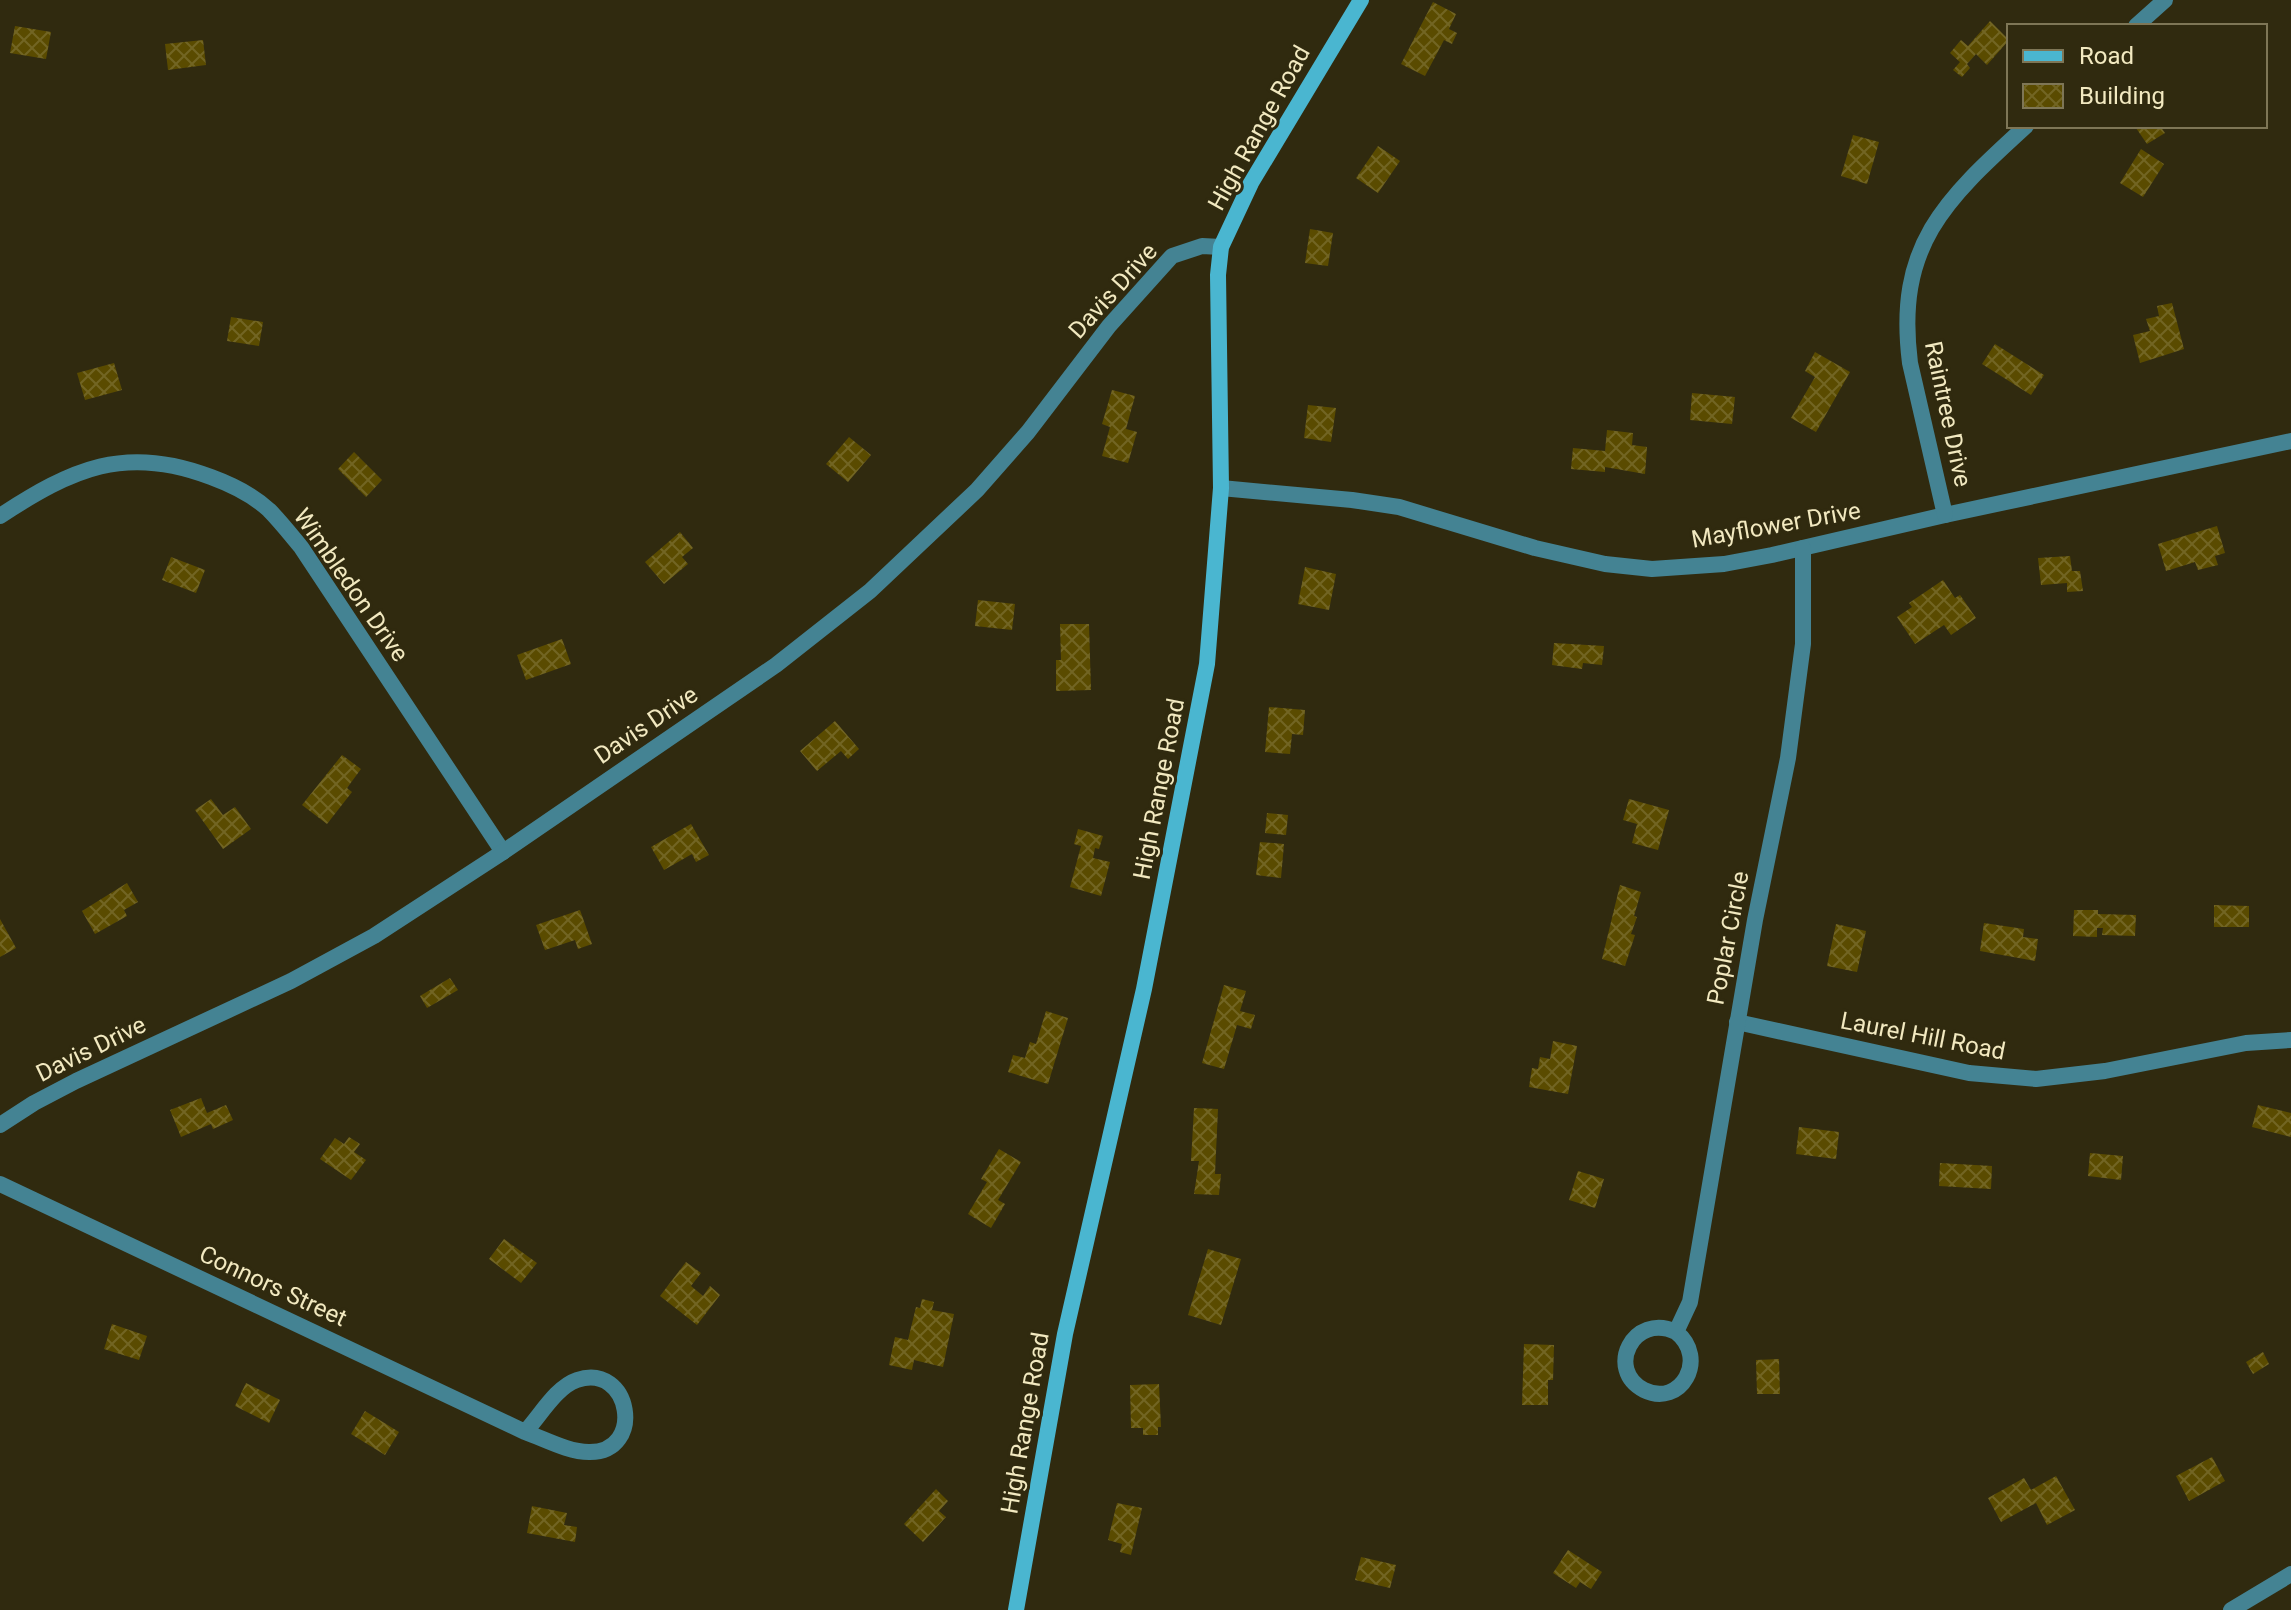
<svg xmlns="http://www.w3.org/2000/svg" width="2291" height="1610" font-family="Roboto,sans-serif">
  <defs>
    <pattern id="building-cross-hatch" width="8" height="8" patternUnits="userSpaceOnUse" patternTransform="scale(2)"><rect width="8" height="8" fill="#5a4b00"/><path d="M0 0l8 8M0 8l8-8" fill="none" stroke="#726523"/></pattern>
  </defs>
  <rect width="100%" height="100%" fill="#302a0f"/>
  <!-- building -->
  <g fill="url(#building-cross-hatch)">
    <polygon points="1433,2 1456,14 1449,29 1457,33 1452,44 1444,40 1425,76 1401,64"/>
    <polygon points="1990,21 2009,40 1987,65 1976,54 1967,64 1970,68 1962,77 1953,70 1960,62 1950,53 1961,40 1968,46"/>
    <polygon points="15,26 51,32 46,59 10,53"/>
    <polygon points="203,40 206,65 168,70 165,44"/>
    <polygon points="2139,126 2160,126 2165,133 2147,144 2136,128"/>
    <polygon points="1853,135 1879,142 1867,184 1841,176"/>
    <polygon points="1378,146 1400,161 1378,193 1356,178"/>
    <polygon points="2141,149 2164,164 2143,197 2120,183"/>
    <polygon points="1310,229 1333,233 1328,266 1305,263"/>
    <polygon points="2172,303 2184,349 2140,363 2133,335 2150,331 2146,319 2159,316 2157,306"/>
    <polygon points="231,317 263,322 259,346 227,341"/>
    <polygon points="1995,344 2044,375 2031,395 1982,364"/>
    <polygon points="1815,352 1850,372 1816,432 1791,418 1815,377 1805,371"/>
    <polygon points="114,363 122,390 85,400 77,373"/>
    <polygon points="1112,390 1135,396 1126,429 1137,432 1128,463 1102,456 1110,427 1102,424"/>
    <polygon points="1692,393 1735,397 1732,424 1690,420"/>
    <polygon points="1308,405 1336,408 1331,442 1304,438"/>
    <polygon points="1607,430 1633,433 1632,445 1647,447 1645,474 1605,467 1605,472 1571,469 1573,448 1605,451"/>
    <polygon points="849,437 871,455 848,482 826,464"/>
    <polygon points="354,452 382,480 366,497 338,469"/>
    <polygon points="2217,526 2225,553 2215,556 2218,565 2198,570 2195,562 2166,571 2158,544"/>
    <polygon points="680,532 693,548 682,557 688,564 664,584 645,562"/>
    <polygon points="2070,556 2072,571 2080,571 2083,591 2067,592 2067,583 2041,585 2038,558"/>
    <polygon points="171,557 205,570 196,593 162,580"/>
    <polygon points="1305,567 1336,574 1329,610 1298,604"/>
    <polygon points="1943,580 1955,598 1960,595 1976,618 1951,635 1944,625 1915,644 1897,617 1912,607 1909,603"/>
    <polygon points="978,600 1015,604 1012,630 975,626"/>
    <polygon points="1060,624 1089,624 1091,690 1056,691 1056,660 1061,660"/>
    <polygon points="562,639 571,664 526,680 517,655"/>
    <polygon points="1554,643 1604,646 1602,665 1583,663 1582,669 1552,665"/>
    <polygon points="1269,707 1305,710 1303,735 1292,734 1290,754 1265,752"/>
    <polygon points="835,721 859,749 848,759 841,751 817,771 800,751"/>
    <polygon points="342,755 361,769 347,788 352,792 327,824 302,805"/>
    <polygon points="211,799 223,815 235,807 251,829 223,849 195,810"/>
    <polygon points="1629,799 1669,810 1658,850 1632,843 1637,824 1623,820"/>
    <polygon points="1267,813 1288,815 1286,835 1265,833"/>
    <polygon points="691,824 709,855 696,862 692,854 664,870 651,847"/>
    <polygon points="1078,829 1103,836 1099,849 1095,848 1093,858 1110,862 1101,896 1070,887 1081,846 1074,844"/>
    <polygon points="1260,842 1284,844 1281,878 1256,875"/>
    <polygon points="127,883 138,902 124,910 127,916 95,934 82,911"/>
    <polygon points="1620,885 1641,892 1634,916 1637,917 1631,934 1635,935 1625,966 1602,959"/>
    <polygon points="2214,905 2249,906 2249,927 2214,927"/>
    <polygon points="580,910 592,944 578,949 575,940 545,950 536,925"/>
    <polygon points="2074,910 2098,910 2098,914 2136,915 2135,936 2102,935 2103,928 2097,928 2097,937 2073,936"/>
    <polygon points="0,919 16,948 0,957"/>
    <polygon points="1984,923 2024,929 2023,937 2038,939 2035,961 1980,951"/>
    <polygon points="1836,924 1866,931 1857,972 1827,966"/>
    <polygon points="450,978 458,990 427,1008 420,996"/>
    <polygon points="1224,985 1246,991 1240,1011 1255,1015 1251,1029 1237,1025 1224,1069 1202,1063"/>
    <polygon points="1046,1011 1068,1018 1048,1084 1008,1072 1013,1055 1025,1058 1030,1042 1036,1044"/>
    <polygon points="1553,1041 1577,1046 1568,1094 1529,1087 1532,1068 1538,1069 1540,1057 1550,1059"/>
    <polygon points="201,1098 207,1113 226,1105 233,1120 213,1129 211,1124 181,1137 170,1110"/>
    <polygon points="2258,1105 2291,1113 2291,1137 2252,1127"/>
    <polygon points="1194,1108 1218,1109 1215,1174 1221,1174 1219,1195 1194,1194 1199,1161 1191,1161"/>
    <polygon points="1799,1127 1839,1132 1836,1159 1796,1154"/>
    <polygon points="349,1137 360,1144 354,1152 366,1160 351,1180 320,1159 335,1138 344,1144"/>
    <polygon points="999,1149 1021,1162 998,1200 1005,1204 991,1228 968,1214 987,1182 981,1179"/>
    <polygon points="2090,1153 2123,1156 2121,1180 2088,1176"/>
    <polygon points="1940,1163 1992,1166 1991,1189 1939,1186"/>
    <polygon points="1578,1171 1604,1179 1595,1208 1569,1200"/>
    <polygon points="504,1239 537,1263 521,1283 489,1259"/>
    <polygon points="1208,1249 1241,1259 1221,1325 1188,1315"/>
    <polygon points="686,1262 701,1273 691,1286 703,1296 710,1286 720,1295 697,1325 660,1296"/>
    <polygon points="922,1299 934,1302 932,1310 954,1314 943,1367 914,1360 912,1370 889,1365 895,1337 908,1340 916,1307 920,1308"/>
    <polygon points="112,1324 147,1336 139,1360 104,1349"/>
    <polygon points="1524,1344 1554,1345 1553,1380 1548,1380 1548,1405 1522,1405"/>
    <polygon points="2263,1352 2269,1364 2253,1374 2246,1362"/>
    <polygon points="1779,1359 1780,1394 1757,1394 1756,1360"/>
    <polygon points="246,1383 280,1400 269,1423 235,1406"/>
    <polygon points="1159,1384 1161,1427 1158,1427 1158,1435 1143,1435 1143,1428 1131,1428 1130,1385"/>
    <polygon points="365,1411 399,1432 385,1455 351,1434"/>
    <polygon points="2212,1457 2225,1481 2189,1501 2176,1476"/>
    <polygon points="2056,1476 2075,1510 2047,1525 2036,1503 2001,1522 1988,1498 2024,1478 2031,1490"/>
    <polygon points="936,1489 948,1501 939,1511 946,1517 923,1542 904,1524"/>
    <polygon points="1117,1503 1142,1508 1131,1555 1120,1552 1122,1544 1108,1540"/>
    <polygon points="532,1506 567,1513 564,1525 577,1527 575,1542 527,1533"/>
    <polygon points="1568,1550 1602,1572 1591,1589 1580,1582 1576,1588 1553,1573"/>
    <polygon points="1361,1557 1396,1565 1390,1588 1355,1580"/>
  </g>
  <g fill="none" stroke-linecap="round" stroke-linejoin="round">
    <!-- street -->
    <g stroke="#448393" stroke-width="16">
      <polyline points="2136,26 2165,0"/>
      <polyline points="1221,488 1352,500 1399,507 1535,548 1605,564 1652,569 1724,564 1772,555 1945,515 2291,441"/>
      <path d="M1945,515L1910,363C1895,245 1945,200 2026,126"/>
      <path d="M0,516C72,469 125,444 211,477C230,484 254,496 269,510C280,521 291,535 301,547L503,852"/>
      <polyline points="1737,1022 1969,1073 2036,1079 2105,1071 2246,1043 2291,1040"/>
      <polyline points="0,1125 34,1103 76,1081 291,981 374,936 503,852 776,665 870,591 977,490 1028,432 1109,326 1172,256 1202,246 1221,247"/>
      <path d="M0,1184L525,1432C545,1439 568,1452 589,1452C646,1453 631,1362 577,1380C556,1387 540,1416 525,1432"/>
      <path d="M1676,1332C1709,1358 1681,1408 1644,1390C1605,1370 1633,1312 1676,1332L1690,1302L1755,920L1788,758L1803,644V548"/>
      <polyline points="2231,1610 2291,1574"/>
    </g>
    <!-- secondary -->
    <polyline stroke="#4ab6d0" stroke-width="16" points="1016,1610 1065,1334 1144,989 1207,664 1221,488 1218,275 1221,247 1251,183 1361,0"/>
  </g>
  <g text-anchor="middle" stroke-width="6" stroke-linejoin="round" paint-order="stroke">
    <!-- street labels -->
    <g font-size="24" fill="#f2e9c0" stroke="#302a0f">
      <text transform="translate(1259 128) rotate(-61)" y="8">High Range Road</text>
      <text transform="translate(1113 291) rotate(-48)" y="8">Davis Drive</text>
      <text transform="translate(1948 414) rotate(78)" y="8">Raintree Drive</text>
      <text transform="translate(1776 525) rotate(-10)" y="8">Mayflower Drive</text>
      <text transform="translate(351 585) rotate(55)" y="8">Wimbledon Drive</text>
      <text transform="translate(646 725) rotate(-34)" y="8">Davis Drive</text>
      <text transform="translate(1159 789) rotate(-79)" y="8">High Range Road</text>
      <text transform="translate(1728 938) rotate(-79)" y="8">Poplar Circle</text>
      <text transform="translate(1923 1036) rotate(11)" y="8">Laurel Hill Road</text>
      <text transform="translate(91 1049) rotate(-26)" y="8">Davis Drive</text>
      <text transform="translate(273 1286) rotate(25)" y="8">Connors Street</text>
      <text transform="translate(1025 1423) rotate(-80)" y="8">High Range Road</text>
    </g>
  </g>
  <!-- legend -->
  <rect x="2007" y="24" width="260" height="104" fill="#302a0f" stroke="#7e7656" stroke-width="2"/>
  <rect x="2023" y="50" width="40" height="12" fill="#4ab6d0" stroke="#7e7656" stroke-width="2"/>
  <text x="2079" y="64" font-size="24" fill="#f2e9c0">Road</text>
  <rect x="2023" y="84" width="40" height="24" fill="url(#building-cross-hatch)" stroke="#7e7656" stroke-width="2"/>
  <text x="2079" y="104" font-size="24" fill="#f2e9c0">Building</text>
</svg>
